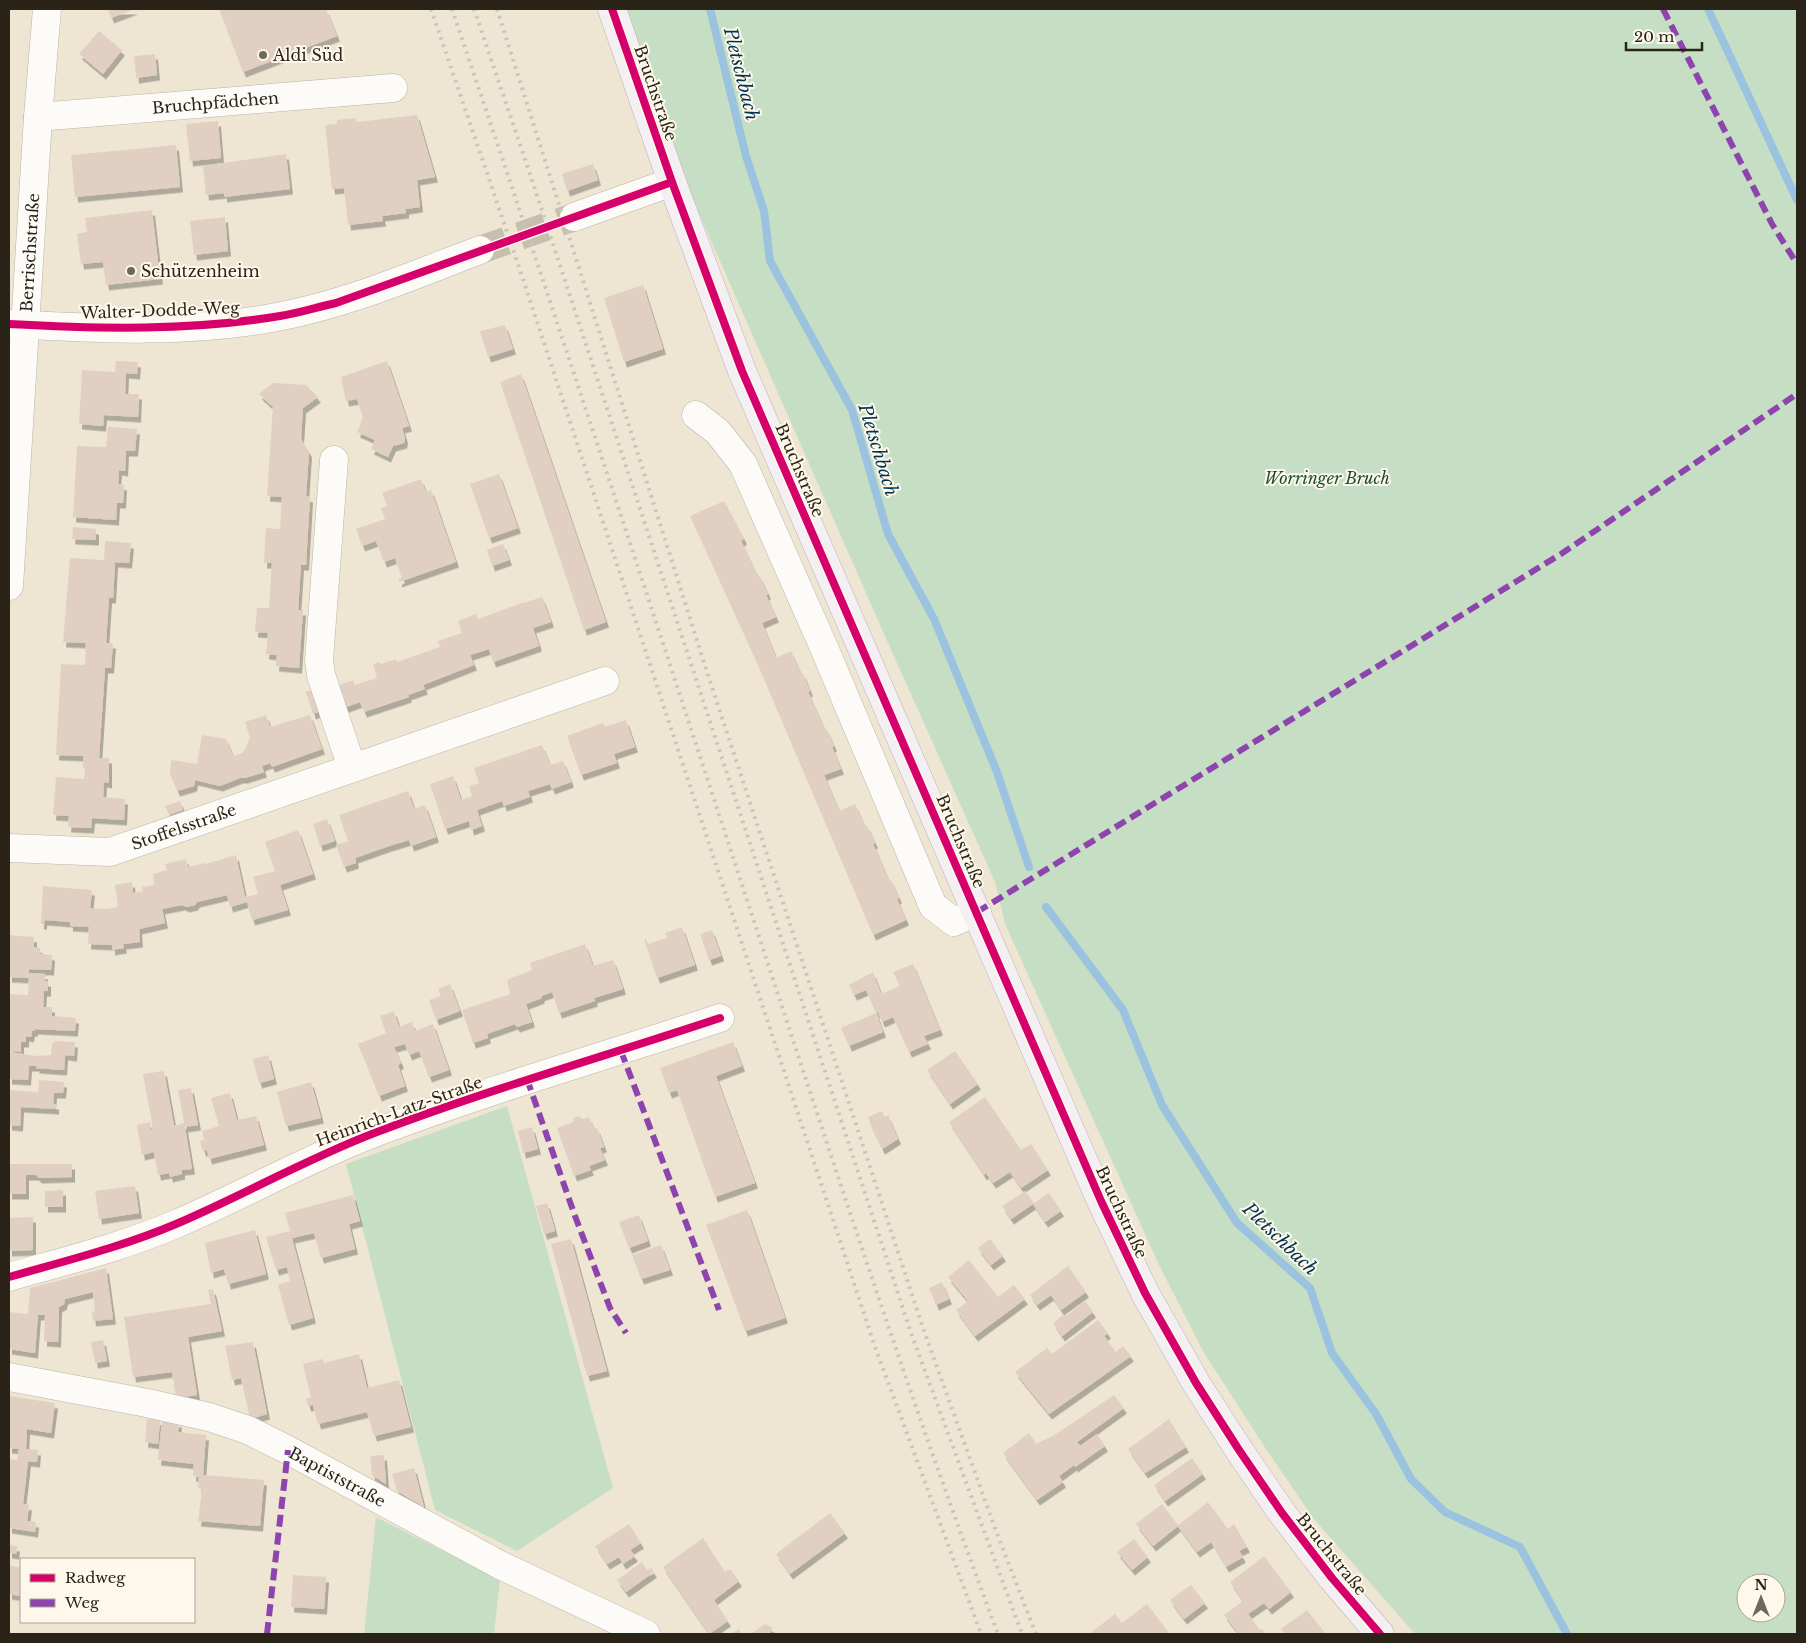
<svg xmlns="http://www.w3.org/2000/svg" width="1806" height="1643" font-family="'Libre Baskerville',serif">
  <defs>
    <filter id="shadow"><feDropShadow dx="3" dy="5.5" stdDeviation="0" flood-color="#0004"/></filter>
  </defs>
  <rect width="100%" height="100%" fill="#eee6d3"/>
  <!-- green -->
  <g fill="#c6dfc4" fill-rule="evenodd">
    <path d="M627,9H1797V1634H1415L1313,1518L1266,1449L1203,1351L1159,1265L1005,924L995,882L884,634L679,168ZM1746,1583H1776V1613H1746Z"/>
    <polygon points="507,1106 613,1488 517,1551 435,1510 346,1164"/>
    <polygon points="376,1517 500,1580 494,1634 364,1634"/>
  </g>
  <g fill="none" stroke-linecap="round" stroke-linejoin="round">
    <!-- stream -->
    <g stroke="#9bc2de" stroke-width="8">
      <polyline points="710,9 746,156 764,211 770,261 852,410 888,534 934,619 997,772 1029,867"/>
      <polyline points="1708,9 1797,200"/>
      <polyline points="1046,907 1123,1010 1162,1105 1237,1223 1310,1288 1332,1353 1376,1414 1411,1479 1445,1512 1520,1547 1567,1634"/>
    </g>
  </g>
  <!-- building -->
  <g fill="#e1d0c2" filter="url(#shadow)">
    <polygon points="108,9 135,9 111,18"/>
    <polygon points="219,9 326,9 337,36 243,72"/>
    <polygon points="99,31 122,50 103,74 79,54"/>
    <polygon points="155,54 157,75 136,78 134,56"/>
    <polygon points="417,115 435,177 417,180 420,207 406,209 406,213 382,216 383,221 348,225 344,188 332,189 325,125 337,124 337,120 356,118 357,122"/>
    <polygon points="218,121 221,158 190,161 186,124"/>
    <polygon points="176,145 180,187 75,197 71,155"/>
    <polygon points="286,154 290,189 224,197 224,193 206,195 203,166"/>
    <polygon points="593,164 598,180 567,191 562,174"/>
    <polygon points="152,210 160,279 106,285 103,262 81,264 77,234 87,232 85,218"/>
    <polygon points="225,217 228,251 194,255 190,221"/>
    <polygon points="643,285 663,349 624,362 604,298"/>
    <polygon points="505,325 513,349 488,357 480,331"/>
    <polygon points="116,361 138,362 137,374 126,373 125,394 139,394 138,417 104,415 103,426 79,424 82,370 115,372"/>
    <polygon points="387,361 409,426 402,428 405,438 404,443 393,446 388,457 371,449 375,440 357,432 363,417 357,399 346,401 341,377"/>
    <polygon points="521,374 606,622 584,630 500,382"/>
    <polygon points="273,383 306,385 318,397 303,408 301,439 309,452 306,496 310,497 306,565 301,565 298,610 303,610 299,668 276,666 277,655 266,654 268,633 255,632 257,608 269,608 272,563 264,563 266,528 280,529 282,497 267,496 273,407 259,394"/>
    <polygon points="108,427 137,429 135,451 126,451 125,471 119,470 118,484 124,485 123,503 117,503 116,520 73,517 77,446 106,447"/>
    <polygon points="499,474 518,528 489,538 470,484"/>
    <polygon points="421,479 426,492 431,490 456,562 399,582 399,579 402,578 395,558 384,562 376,541 362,546 356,529 385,519 381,508 387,506 382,493"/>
    <polygon points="724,501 744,539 741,541 758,577 760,576 768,594 766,595 776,617 762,623 776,658 791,651 801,674 803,673 806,681 810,691 808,692 824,728 826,728 834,746 832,747 841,769 824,775 839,811 855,804 865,826 867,825 875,843 873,844 889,881 891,880 899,898 897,899 906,920 873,935 758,665 690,516"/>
    <polygon points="73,527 96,529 96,540 72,539"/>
    <polygon points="105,541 131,543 129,563 115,562 113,598 109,598 106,643 113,643 111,668 105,668 99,758 109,758 109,783 104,782 103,797 125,799 124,820 92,818 91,828 68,827 69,816 53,815 56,777 84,779 85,768 83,768 83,756 56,755 61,664 85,665 86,643 63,642 70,558 104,560"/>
    <polygon points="503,544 509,560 492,566 487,550"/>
    <polygon points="542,597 551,622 533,628 539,646 493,662 489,649 470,655 474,665 423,685 425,689 408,695 409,697 364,712 360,702 341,709 333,687 353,680 355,685 377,678 373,664 380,662 381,664 396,659 397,662 440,647 438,641 462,633 458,621 476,614 478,619 524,602 524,603"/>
    <polygon points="317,688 325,709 313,714 306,692"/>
    <polygon points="266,715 270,727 310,715 322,749 272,767 270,763 262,766 264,772 245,778 240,778 220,786 195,780 194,786 177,791 170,774 171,760 197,764 202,735 226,739 233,756 243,753 250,738 245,722"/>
    <polygon points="626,720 635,747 614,754 617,763 581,775 567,736 603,723 605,727"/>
    <polygon points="542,745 550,765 563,761 571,782 552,789 550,784 528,791 530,797 504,806 502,801 477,810 482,826 471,830 469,821 445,829 430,784 453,776 461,800 472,796 469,786 479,783 474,768"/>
    <polygon points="408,791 414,809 425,805 436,837 411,846 409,840 389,846 355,858 356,863 344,867 336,845 348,841 339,815"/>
    <polygon points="180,801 183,810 169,815 165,806"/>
    <polygon points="327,819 335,841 320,846 313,824"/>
    <polygon points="298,830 313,874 280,885 288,910 252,920 247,902 230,907 227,895 197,902 195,905 187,907 182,905 162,909 165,923 139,929 140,942 123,944 124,948 112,950 112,945 88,944 89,927 70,926 70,922 44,920 44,924 41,924 43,886 92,890 90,908 107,909 118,907 115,885 132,882 133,893 143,891 142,887 154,885 153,874 167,870 165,864 186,859 188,867 205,863 206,864 236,855 245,897 258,894 253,877 275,871 265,842"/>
    <polygon points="682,927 695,965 657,978 644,939 646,939 648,944 667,938 665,933"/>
    <polygon points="712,930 721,956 709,960 700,934"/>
    <polygon points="9,935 34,937 34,947 40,948 40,954 52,955 51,970 29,969 29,973 45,974 45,981 48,981 48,991 44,991 43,1007 52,1007 52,1016 76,1018 75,1031 35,1029 35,1031 32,1031 31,1037 26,1036 26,1042 21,1042 21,1052 9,1051 9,994 28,995 29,978 9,977"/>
    <polygon points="585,944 593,966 613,960 623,989 594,998 595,1001 559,1013 552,992 541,996 542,998 526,1004 532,1022 517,1027 515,1024 487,1034 488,1038 473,1043 462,1010 510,994 507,980 532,970 530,963"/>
    <polygon points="913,964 940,1030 924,1036 928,1044 909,1052 893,1017 882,1022 878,1012 876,1013 866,990 854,995 849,985 873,972 881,994 900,986 893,972"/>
    <polygon points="450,984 460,1011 436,1020 429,1000 441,996 438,989"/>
    <polygon points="394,1011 399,1027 412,1022 415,1031 433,1024 449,1070 429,1077 419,1051 409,1055 405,1044 394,1047 401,1063 398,1065 405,1086 379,1096 358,1044 386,1033 380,1016"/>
    <polygon points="876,1013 883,1032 849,1046 841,1028"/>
    <polygon points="55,1041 75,1042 74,1056 65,1055 64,1070 36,1068 37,1066 29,1066 28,1080 9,1079 9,1052 37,1056 51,1055 52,1044"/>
    <polygon points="733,1042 742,1066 716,1076 755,1183 715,1197 677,1090 669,1093 660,1068"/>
    <polygon points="955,1051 978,1084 950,1104 927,1070"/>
    <polygon points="268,1055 274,1079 259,1083 253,1059"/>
    <polygon points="164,1071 174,1126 184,1123 178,1090 191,1088 198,1125 185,1127 192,1169 182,1170 182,1174 170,1177 169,1173 158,1175 154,1152 142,1155 137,1125 150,1122 151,1130 153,1129 143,1074"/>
    <polygon points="39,1080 64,1082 63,1093 54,1093 53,1104 56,1104 56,1109 21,1107 20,1126 9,1125 9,1090 38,1092"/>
    <polygon points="311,1082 321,1118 286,1126 277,1092"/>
    <polygon points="230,1093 237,1120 256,1116 264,1145 209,1159 207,1150 203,1151 200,1141 204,1140 202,1131 219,1126 211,1098"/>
    <polygon points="985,1097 1021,1150 1031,1144 1048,1170 1021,1188 1010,1172 993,1183 986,1173 984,1175 949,1122"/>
    <polygon points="882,1111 885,1117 888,1115 898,1139 882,1149 873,1131 868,1117"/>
    <polygon points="578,1116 583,1119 589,1117 594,1129 597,1128 604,1147 600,1148 605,1160 589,1166 591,1170 574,1176 557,1128 573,1122 574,1118"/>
    <polygon points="532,1127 538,1149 523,1153 518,1131"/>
    <polygon points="9,1164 72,1164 72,1177 39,1178 36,1175 26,1175 26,1194 9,1194"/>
    <polygon points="135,1186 139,1213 99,1219 95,1191"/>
    <polygon points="63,1190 63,1207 45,1207 45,1191"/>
    <polygon points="1025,1191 1034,1203 1049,1193 1061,1211 1045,1222 1033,1204 1011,1219 1002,1206"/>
    <polygon points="353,1195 360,1221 349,1224 355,1249 321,1258 314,1233 292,1238 313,1318 289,1325 278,1285 290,1281 287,1267 276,1270 266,1237 290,1231 285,1213"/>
    <polygon points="547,1203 555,1231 544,1234 536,1206"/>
    <polygon points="747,1210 785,1318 745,1331 706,1225"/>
    <polygon points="639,1215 648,1241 629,1248 619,1222"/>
    <polygon points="33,1217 33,1250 9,1251 9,1218"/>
    <polygon points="255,1230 266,1274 228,1284 224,1269 211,1273 205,1243"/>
    <polygon points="571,1239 607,1371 587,1376 551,1244"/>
    <polygon points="990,1239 1003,1256 991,1265 978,1248"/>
    <polygon points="661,1245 670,1270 641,1279 632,1255"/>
    <polygon points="969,1260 998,1297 1014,1285 1025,1299 975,1336 956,1310 968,1301 948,1277"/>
    <polygon points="1068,1266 1086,1292 1061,1310 1051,1295 1037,1305 1030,1295"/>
    <polygon points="106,1268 113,1319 93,1321 92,1312 95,1311 93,1292 65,1299 64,1304 59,1307 58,1342 44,1341 45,1315 38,1315 35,1353 9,1349 9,1312 28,1314 30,1288"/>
    <polygon points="942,1282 949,1299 936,1305 929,1288"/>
    <polygon points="213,1289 222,1331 188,1337 197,1395 176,1398 172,1372 133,1377 124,1317 211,1304 208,1290"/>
    <polygon points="1085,1301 1093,1312 1062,1336 1053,1323 1062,1316 1066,1316"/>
    <polygon points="1098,1320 1108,1333 1104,1336 1116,1352 1123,1346 1131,1356 1049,1414 1015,1372 1047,1348 1052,1354"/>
    <polygon points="103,1340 107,1361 95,1363 91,1342"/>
    <polygon points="253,1342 267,1414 250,1419 241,1378 232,1380 225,1346"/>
    <polygon points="359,1354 367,1388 399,1380 411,1427 374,1436 367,1412 318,1424 313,1405 308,1406 306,1399 311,1397 303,1364 323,1359 324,1363"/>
    <polygon points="1114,1395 1124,1408 1077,1442 1080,1446 1097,1434 1105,1446 1075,1467 1074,1465 1059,1476 1063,1482 1037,1500 1003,1453 1029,1433 1036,1444 1053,1436"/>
    <polygon points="9,1396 55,1403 51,1433 27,1429 26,1449 38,1450 37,1462 28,1461 23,1504 29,1505 27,1521 36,1522 35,1532 9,1528 9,1459 17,1460 19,1449 9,1448"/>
    <polygon points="147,1419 160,1420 158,1444 145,1442"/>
    <polygon points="1169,1419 1186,1447 1145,1473 1128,1449"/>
    <polygon points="162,1421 179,1422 178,1432 206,1435 203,1475 264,1480 260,1526 198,1521 202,1489 198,1488 199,1477 193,1476 194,1464 158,1460"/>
    <polygon points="384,1455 386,1484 372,1475 370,1456"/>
    <polygon points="1192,1458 1203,1474 1165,1501 1154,1485"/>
    <polygon points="414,1468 424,1507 397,1491 392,1474"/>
    <polygon points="1208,1502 1228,1529 1234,1524 1247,1547 1239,1551 1243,1557 1226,1567 1211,1542 1197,1552 1178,1526 1153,1546 1136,1524 1162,1504 1178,1525"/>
    <polygon points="830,1513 845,1533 790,1574 776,1554"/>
    <polygon points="629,1524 641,1543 630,1550 635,1556 623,1564 619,1557 607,1564 595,1546"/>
    <polygon points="703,1538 725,1572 730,1569 739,1581 714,1600 728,1621 709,1634 663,1567"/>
    <polygon points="1134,1539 1148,1557 1132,1570 1117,1552"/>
    <polygon points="9,1545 17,1546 16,1554 9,1553"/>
    <polygon points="1264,1556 1291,1592 1269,1609 1264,1603 1248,1614 1260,1630 1262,1629 1266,1634 1239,1634 1224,1615 1243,1601 1230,1582"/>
    <polygon points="642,1562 647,1570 651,1568 654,1572 626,1592 617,1580"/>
    <polygon points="9,1565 21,1568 21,1596 9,1594"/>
    <polygon points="293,1575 326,1577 324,1609 291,1607"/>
    <polygon points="1191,1585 1205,1603 1184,1619 1170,1600"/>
    <polygon points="1147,1604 1170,1634 1089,1634 1115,1614 1122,1623"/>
    <polygon points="1307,1610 1326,1634 1285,1634 1281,1629"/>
    <polygon points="765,1624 773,1628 769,1634 751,1634"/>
    <polygon points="739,1629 742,1634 731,1634"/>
  </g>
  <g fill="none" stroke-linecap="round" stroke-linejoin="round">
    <!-- minor-tunnel -->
    <polyline stroke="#c7bfad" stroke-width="28" stroke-dasharray="28 14" stroke-linecap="butt" points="480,250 574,217"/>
    <!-- minor casing -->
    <g stroke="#bbb4a6" stroke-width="29">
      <g id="minor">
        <path id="s1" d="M38,117L393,88"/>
        <polyline points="574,217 672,182"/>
        <path d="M9,324C99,329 193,334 282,316C350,303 416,274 480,250"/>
        <polyline points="696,415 718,432 743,464 825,650 933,906 954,922 977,912"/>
        <polyline points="334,460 319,660 321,675 352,768"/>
        <path id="s2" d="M9,586L38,117L47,9"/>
        <path id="s3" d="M9,848L110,852L605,681"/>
        <path d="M9,1277C65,1261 122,1247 176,1224C244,1195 308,1158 377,1132C490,1089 606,1056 720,1018"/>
        <path id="s4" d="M9,1377L147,1403L209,1417L248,1430L288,1450L500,1565L646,1634"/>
      </g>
    </g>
    <!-- major casing -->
    <g stroke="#bcb4b3" stroke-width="29">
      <polyline id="major" points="612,9 672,182 742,371 1101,1201 1145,1293 1196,1383 1239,1450 1282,1513 1332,1578 1380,1634"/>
    </g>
    <!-- minor -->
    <use href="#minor" stroke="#fcfbf8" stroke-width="28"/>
    <!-- major -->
    <use href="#major" stroke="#f3eff2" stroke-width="28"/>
    <!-- rail -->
    <g stroke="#c7c5c0" stroke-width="4" stroke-dasharray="2.5 5" stroke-linecap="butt">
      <polyline points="431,9 518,264 874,1344 981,1634"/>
      <path d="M452,9C552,305 650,603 747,900C828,1146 907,1392 998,1634"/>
      <polyline points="474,9 526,162 911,1333 1022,1634"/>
      <polyline points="497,9 707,672 923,1328 996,1531 1036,1634"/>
    </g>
    <!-- quiet -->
    <g stroke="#8e44ad" stroke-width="6" stroke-dasharray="12 6" stroke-linecap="butt">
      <polyline points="1663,9 1772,224 1797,264"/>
      <polyline points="977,912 1561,554 1797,394"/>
      <polyline points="621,1051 719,1310"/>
      <polyline points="527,1079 575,1216 610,1308 626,1333"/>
      <polyline points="267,1634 288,1450"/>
    </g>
    <!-- cycleway casing -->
    <g stroke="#fef8eb" stroke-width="11">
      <g id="cycleway">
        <polyline points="612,9 672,182 742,371 1101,1201 1145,1293 1196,1383 1239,1450 1282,1513 1332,1578 1380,1634"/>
        <path d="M9,324C99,329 190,331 280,316C299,313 317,307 336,303L672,182"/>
        <path d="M9,1277C65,1261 122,1247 176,1224C244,1195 308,1158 377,1132C490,1089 606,1056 720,1018"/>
      </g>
    </g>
    <!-- cycleway -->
    <use href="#cycleway" stroke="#d6006c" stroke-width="8"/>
  </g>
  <!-- markers -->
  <g fill="#6e6859" stroke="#fef8eb" stroke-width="2">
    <circle cx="263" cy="55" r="5"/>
    <circle cx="131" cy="271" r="5"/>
  </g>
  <g text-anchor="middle" stroke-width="4" stroke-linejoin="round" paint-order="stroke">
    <!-- poi labels -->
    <g font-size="16" fill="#292417" stroke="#fef8eb" text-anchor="start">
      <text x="273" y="61">Aldi Süd</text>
      <text x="141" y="277">Schützenheim</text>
    </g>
    <!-- street labels -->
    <g font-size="16" fill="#292417" stroke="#fef8eb">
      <text transform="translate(656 93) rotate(71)" y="6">Bruchstraße</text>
      <text dy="6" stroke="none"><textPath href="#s1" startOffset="178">Bruchpfädchen</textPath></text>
      <text dy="6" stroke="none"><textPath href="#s2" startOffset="334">Berrischstraße</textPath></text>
      <text transform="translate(160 310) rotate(-2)" y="6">Walter-Dodde-Weg</text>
      <text transform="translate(800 470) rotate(67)" y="6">Bruchstraße</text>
      <text dy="6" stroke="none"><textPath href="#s3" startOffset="179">Stoffelsstraße</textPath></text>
      <text transform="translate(961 841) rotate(67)" y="6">Bruchstraße</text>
      <text transform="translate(399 1111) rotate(-20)" y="6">Heinrich-Latz-Straße</text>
      <text transform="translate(1122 1212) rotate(65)" y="6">Bruchstraße</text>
      <text dy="6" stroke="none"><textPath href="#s4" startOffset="346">Baptiststraße</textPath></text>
      <text transform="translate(1332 1554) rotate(51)" y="6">Bruchstraße</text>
    </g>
    <!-- park labels -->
    <g font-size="16" font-style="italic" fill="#1b4f33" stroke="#fef8eb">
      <text x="1327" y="484">Worringer Bruch</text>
    </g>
    <!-- water labels -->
    <g font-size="18" font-style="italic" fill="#013250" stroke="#fef8eb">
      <text transform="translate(741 74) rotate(76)" y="6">Pletschbach</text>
      <text transform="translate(878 450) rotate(73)" y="6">Pletschbach</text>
      <text transform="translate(1280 1239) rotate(44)" y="6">Pletschbach</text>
    </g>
  </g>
  <!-- border -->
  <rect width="1806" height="1643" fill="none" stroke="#292417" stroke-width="20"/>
  <!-- legend -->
  <rect x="20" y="1558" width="175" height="65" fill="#fef8eb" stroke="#a9a396"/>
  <rect x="30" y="1574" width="25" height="8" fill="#d6006c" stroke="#a9a396"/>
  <text x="65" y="1583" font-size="15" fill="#292417">Radweg</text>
  <rect x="30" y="1599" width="25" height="8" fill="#8e44ad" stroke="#a9a396"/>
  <text x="65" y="1608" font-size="15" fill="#292417">Weg</text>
  <!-- north arrow -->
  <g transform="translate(1761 1598)"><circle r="24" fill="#fef8eb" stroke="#a9a396"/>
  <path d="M0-4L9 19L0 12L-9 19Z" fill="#6e6859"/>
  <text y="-8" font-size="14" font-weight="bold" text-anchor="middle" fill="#292417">N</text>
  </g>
  <!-- scale -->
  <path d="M1626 42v8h76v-8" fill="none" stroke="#292417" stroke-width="2.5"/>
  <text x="1634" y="42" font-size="15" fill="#292417" stroke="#fef8eb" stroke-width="4" paint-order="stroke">20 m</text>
</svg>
